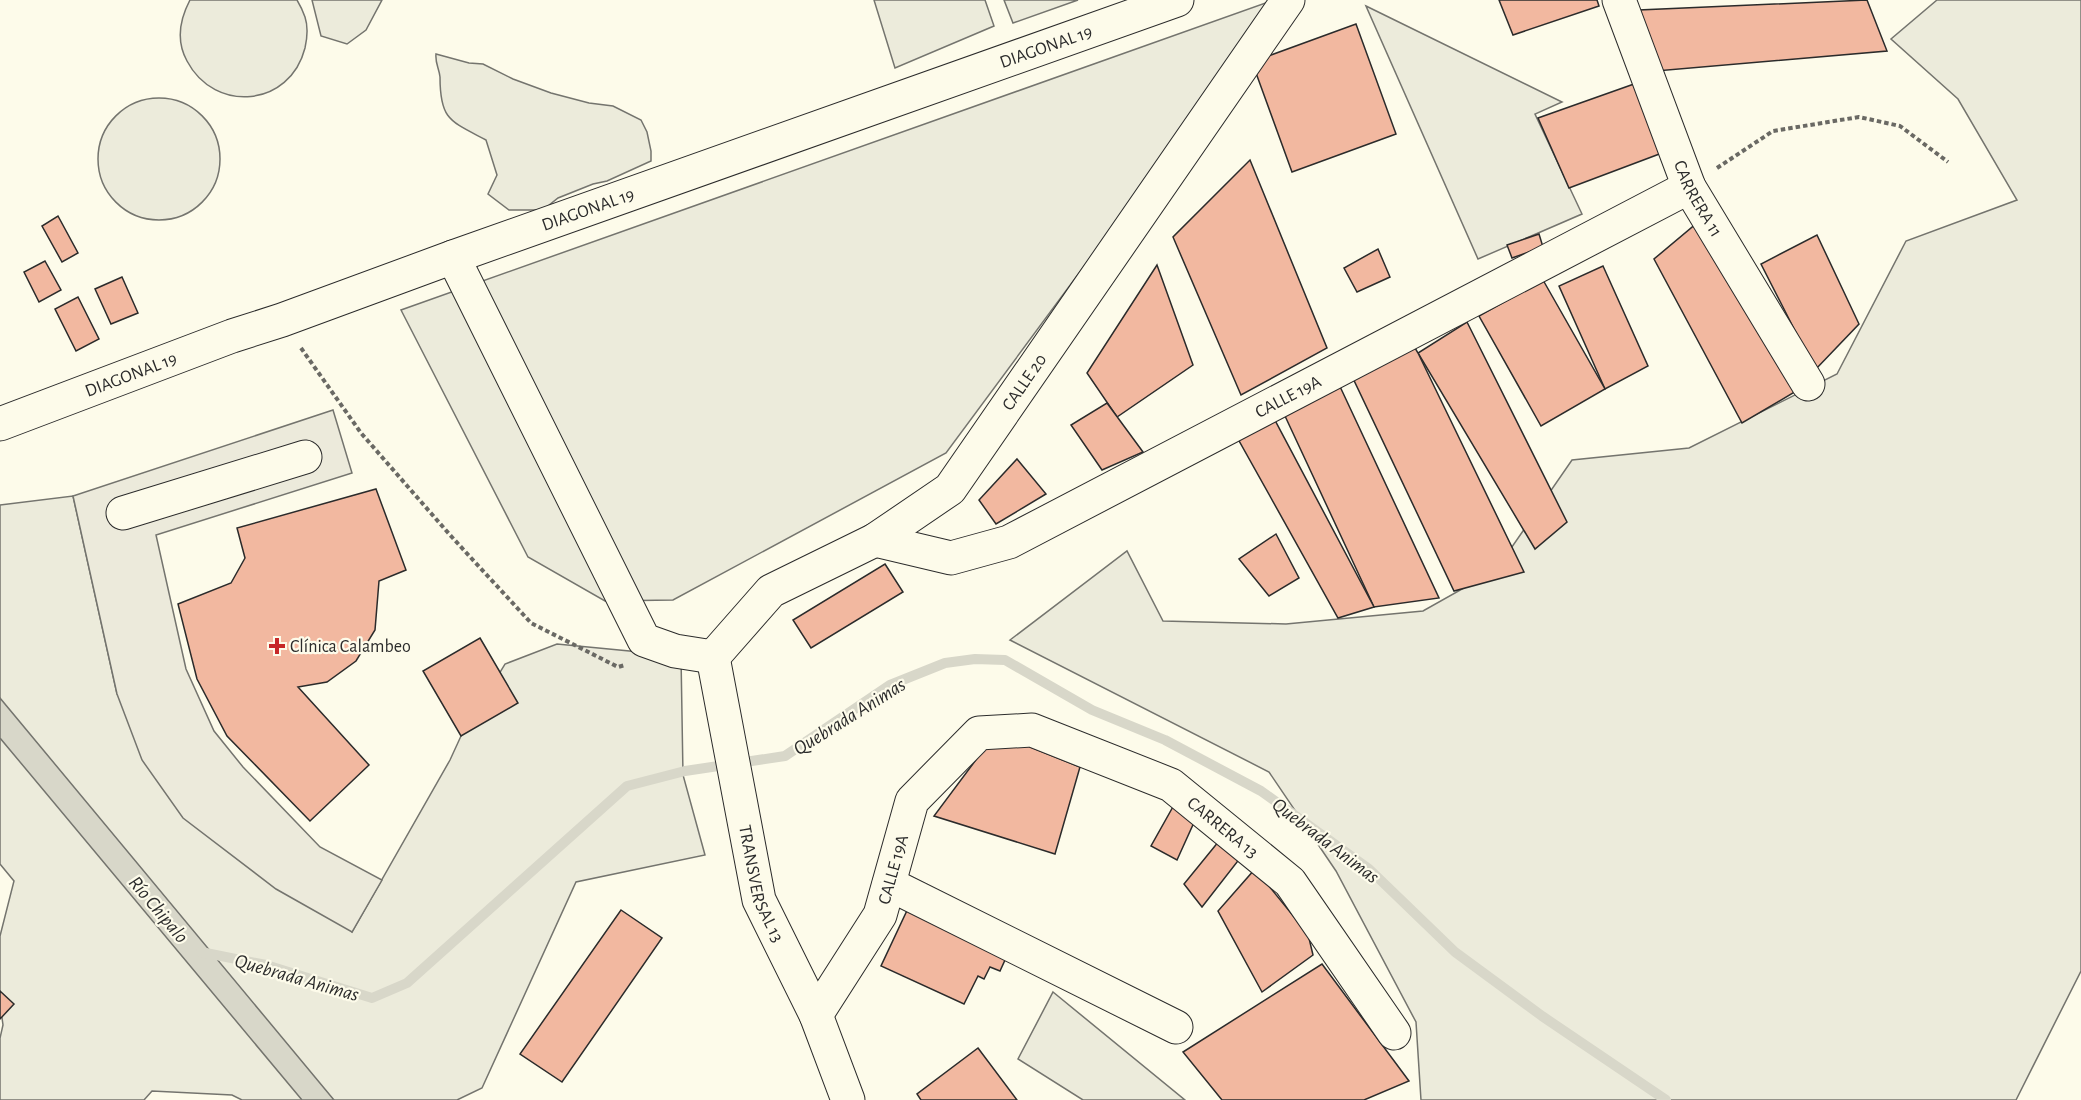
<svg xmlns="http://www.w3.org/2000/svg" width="2081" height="1100" font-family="'Alegreya Sans',sans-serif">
  <rect width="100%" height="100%" fill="#fdfbea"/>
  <!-- green -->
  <g fill="#ecebdb" stroke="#74746e" stroke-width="1.5">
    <path d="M190,0H297C300,5 303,11 305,17C308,26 307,39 305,48C290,107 215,114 187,61C176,41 180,19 190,0Z"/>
    <polygon points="312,0 382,0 366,30 347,44 321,36"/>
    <polygon points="874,0 985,0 994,26 895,68"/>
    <polygon points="1004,0 1078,0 1013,23"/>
    <polygon points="1274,0 1281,0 946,453 673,600 605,601 528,557 401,310"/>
    <polygon points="1937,0 2081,0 2081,971 2016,1100 1421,1100 1416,1022 1336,871 1269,772 1010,640 1127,551 1163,621 1286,624 1423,611 1496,570 1572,460 1689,448 1837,374 1906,241 2017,200 1958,99 1891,39"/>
    <polygon points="1366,6 1562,102 1535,114 1582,214 1478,259"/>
    <path d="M436,54L469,63L483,64L513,79L551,93L589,103L613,106L641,120L647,132L651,151V161L607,181L593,184L558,198L543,210H509L488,194L497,175L486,140C450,121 440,120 440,77C439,68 435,63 436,54Z"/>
    <circle cx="159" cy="159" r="61"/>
    <polygon points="73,496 117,694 352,932 450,760 461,736 505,664 557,644 681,656 683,775 705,855 576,882 482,1088 457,1100 242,1100 232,1095 152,1091 144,1100 0,1100 0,1038 3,1025 0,1003 0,936 14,881 0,864 0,505"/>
    <polygon points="1053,992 1185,1100 1083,1100 1018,1059"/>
  </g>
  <!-- parking -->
  <polygon fill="#eceadb" stroke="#74746e" stroke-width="1.5" points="333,410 352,473 156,535 186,669 214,731 243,767 320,847 382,880 352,932 276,889 183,818 142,760 117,694 73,496"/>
  <!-- water -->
  <polygon fill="#d8d7c9" stroke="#74746e" stroke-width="1.5" points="0,698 334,1100 302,1100 0,738"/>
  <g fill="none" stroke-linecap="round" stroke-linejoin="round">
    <!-- stream -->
    <polyline stroke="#d8d7c9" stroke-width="10" points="201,952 266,965 372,998 407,983 627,786 685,771 785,756 890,685 945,663 975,659 1005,660 1092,710 1165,740 1261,791 1369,869 1455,952 1542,1016 1666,1100"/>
  </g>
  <!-- building -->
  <g fill="#f2b8a0" stroke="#2b2b2b" stroke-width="1.5">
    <polygon points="1499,0 1597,0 1599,6 1513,35"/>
    <polygon points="1867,0 1887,51 1656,71 1639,10"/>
    <polygon points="1356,24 1396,134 1292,172 1252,62"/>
    <polygon points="1634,84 1662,153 1569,188 1538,118"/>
    <polygon points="1250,160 1327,348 1241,395 1173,237"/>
    <polygon points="58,216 78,253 62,262 42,226"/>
    <polygon points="1703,218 1798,390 1742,423 1654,259"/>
    <polygon points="1539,234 1543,247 1512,258 1507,245"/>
    <polygon points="1817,235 1859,324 1815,370 1761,264"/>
    <polygon points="1378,249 1390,277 1357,292 1344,268"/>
    <polygon points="45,261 61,290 39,302 24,272"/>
    <polygon points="1157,265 1193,365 1117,417 1087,373"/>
    <polygon points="1603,266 1648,366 1605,389 1559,286"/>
    <polygon points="122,277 138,313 111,324 95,289"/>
    <polygon points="1543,280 1605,389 1541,426 1479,316"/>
    <polygon points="78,297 99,339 76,351 55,309"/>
    <polygon points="1467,322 1567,522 1535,549 1418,353"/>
    <polygon points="1411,341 1418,353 1524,572 1454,591 1350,372"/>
    <polygon points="1336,378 1439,598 1374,607 1278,401"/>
    <polygon points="1107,403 1143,452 1102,470 1071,425"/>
    <polygon points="1269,409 1374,607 1338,618 1233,430"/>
    <polygon points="1017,459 1046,494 996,524 979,500"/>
    <polygon points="376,489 406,570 379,581 375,630 356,661 327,682 298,687 369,765 310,821 227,736 197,679 178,604 231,583 245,558 237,528"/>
    <polygon points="1276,534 1299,578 1269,596 1239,559"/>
    <polygon points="885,564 903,592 811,648 793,620"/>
    <polygon points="480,638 518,703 461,736 423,671"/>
    <polygon points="996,733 1080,767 1055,854 934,816"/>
    <polygon points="1174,805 1196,818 1177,860 1151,846"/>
    <polygon points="1219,841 1241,857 1202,907 1184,884"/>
    <polygon points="1255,869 1308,934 1313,955 1262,992 1218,911"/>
    <polygon points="911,902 1010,949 1000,971 990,967 984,979 978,976 964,1004 881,966"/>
    <polygon points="621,910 662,938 562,1082 520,1054"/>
    <polygon points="1322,964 1409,1081 1364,1100 1222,1100 1183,1052"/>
    <polygon points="0,991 14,1004 0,1019"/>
    <polygon points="978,1048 1017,1100 921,1100 917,1094"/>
  </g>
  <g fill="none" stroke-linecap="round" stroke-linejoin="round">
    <!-- minor casing -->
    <g stroke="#2b2b2b" stroke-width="35">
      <g id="minor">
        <path id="s1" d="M1619,0L1689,187L1808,384"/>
        <path id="s2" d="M453,257L644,640L675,651L713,657L771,591L875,540L950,489L1288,0"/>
        <path id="s3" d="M0,424L232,336L282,320L453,257L1177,0"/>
        <polyline points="123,513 305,457"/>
        <path id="s4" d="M875,540L951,558L1009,542L1689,187"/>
        <path id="s5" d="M713,657L759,900L816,1015L848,1100"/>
        <polyline points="889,884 1176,1027"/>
        <path id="s6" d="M816,1015L880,915L912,801L979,733L1032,730L1171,785L1290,882L1394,1033"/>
      </g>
    </g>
    <!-- path -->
    <g stroke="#6a6964" stroke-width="4" stroke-dasharray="4.5 3" stroke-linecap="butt">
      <polyline points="1717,168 1773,131 1859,117 1900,126 1948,162"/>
      <polyline points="301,348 361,433 450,535 531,623 618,667 625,665"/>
    </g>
    <!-- minor -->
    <use href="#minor" stroke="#fdfbea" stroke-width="33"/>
  </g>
  <!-- markers -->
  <path fill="#c62828" stroke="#fdfbea" stroke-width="2" d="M274 637h6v6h6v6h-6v6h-6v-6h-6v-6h6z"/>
  <g text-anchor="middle" stroke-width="4.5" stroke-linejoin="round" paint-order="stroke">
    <!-- street labels -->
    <g font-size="18" fill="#2b2b2b" stroke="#fdfbea">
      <text dy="6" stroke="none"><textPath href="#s3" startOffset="1112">DIAGONAL 19</textPath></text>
      <text dy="6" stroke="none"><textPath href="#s1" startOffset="214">CARRERA 11</textPath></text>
      <text dy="6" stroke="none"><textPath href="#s3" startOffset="626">DIAGONAL 19</textPath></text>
      <text dy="6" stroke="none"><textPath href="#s3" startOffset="140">DIAGONAL 19</textPath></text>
      <text dy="6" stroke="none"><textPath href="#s2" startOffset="924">CALLE 20</textPath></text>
      <text dy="6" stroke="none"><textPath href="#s4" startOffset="453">CALLE 19A</textPath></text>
      <text dy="6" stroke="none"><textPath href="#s6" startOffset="602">CARRERA 13</textPath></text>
      <text dy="6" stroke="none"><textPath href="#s6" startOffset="166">CALLE 19A</textPath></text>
      <text dy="6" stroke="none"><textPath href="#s5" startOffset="232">TRANSVERSAL 13</textPath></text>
    </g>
    <!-- poi labels -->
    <g font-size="18" fill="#2b2b2b" stroke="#fdfbea" text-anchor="start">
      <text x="290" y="652">Clínica Calambeo</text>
    </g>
    <!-- water labels -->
    <g font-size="20" font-style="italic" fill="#2b2b2b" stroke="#fdfbea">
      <text transform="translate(849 716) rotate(-32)" y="7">Quebrada Animas</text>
      <text transform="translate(1326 840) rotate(37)" y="7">Quebrada Animas</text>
      <text transform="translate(159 909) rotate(50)" y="7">Río Chipalo</text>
      <text transform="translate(297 977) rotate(16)" y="7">Quebrada Animas</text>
    </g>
  </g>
</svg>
